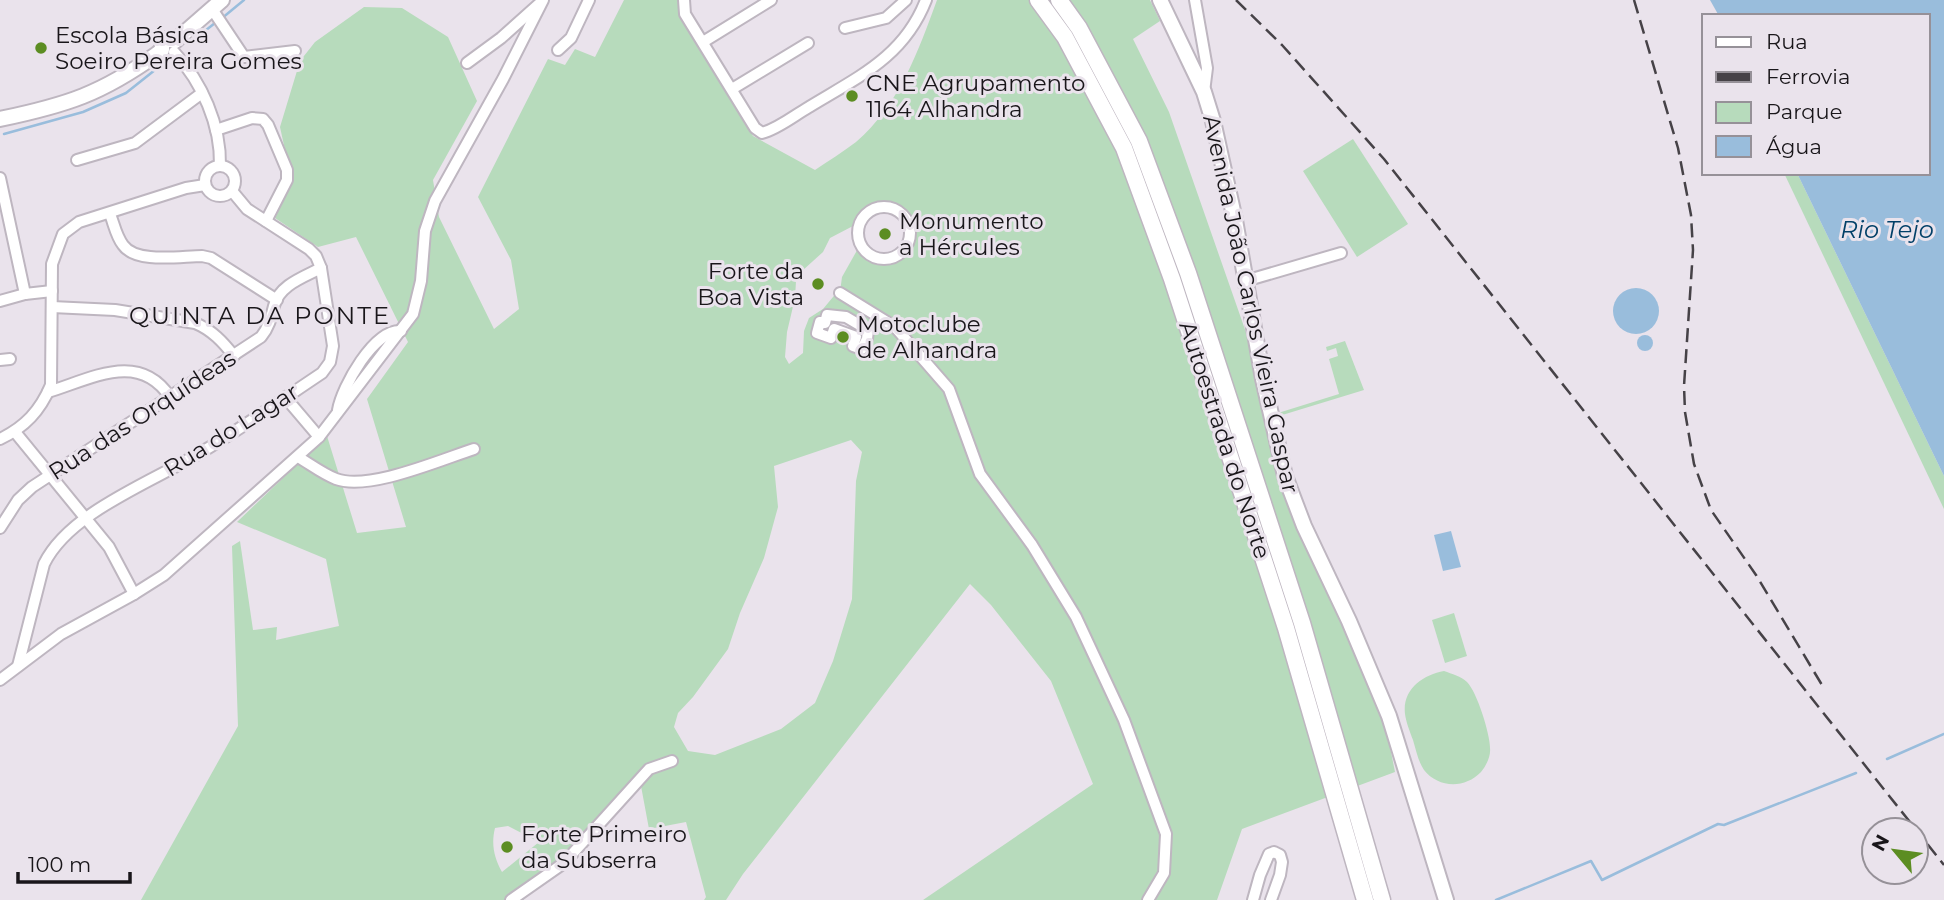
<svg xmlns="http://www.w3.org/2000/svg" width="1944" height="900" font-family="Montserrat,sans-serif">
  <rect width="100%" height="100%" fill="#eae3ec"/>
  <!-- green -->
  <g fill="#b7dbbc" fill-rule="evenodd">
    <path d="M624,0H679L678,12L753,136L815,170C828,161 843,152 856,142C899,105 918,52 937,0H1150L1160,21L1133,39L1169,112L1249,341L1305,513L1381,702L1395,772L1242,829L1217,900H923L1093,784L1051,681L991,605L970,584L743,874L726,900H704L706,897L686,822L649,829L641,786L584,848L523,900H141L238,726L232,546L240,541L253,630L277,627L276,640L339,626L326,559L237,522L327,436L357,533L406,527L367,399L408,342L356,237L318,247L275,218L292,182L280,127L300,61L315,42L364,7L402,8L448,37L477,101L433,180L439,217L494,329L519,309L511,260L478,197L548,59L565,65L575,49L595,57ZM881,207C941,207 893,295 860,245L842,277L840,292L838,291L823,309L809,318L804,331L803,353L789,364L785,357L787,332L795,298L796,281L802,271L823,252L830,238L853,226L869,211ZM846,317L867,330L862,349L856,337L834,329L831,338L818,333L820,323ZM851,440L862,452L856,481L852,599L833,661L815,703L781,729L715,755L688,751L674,727L678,713L693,697L728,649L740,613L764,558L778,507L774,466ZM508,826L539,842L502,872C494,858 491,844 495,828Z"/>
    <polygon points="1353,139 1408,224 1357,257 1303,171"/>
    <polygon points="1784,173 1797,173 1944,476 1944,509"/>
    <polygon points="1345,341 1364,390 1279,416 1278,413 1339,394 1329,359 1338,356 1336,348 1327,351 1326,347"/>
    <polygon points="1454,613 1467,656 1445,663 1432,620"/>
    <path d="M1444,671C1452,674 1461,676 1467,682C1477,692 1490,734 1490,748C1491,756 1486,766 1481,772C1465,789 1438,788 1424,770C1418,761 1416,750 1413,740C1410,732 1406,722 1405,714C1402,689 1423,675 1444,671Z"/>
  </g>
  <!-- water -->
  <g fill="#99bddc">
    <polygon points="1710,0 1944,0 1944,476 1797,173 1928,173 1928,16 1719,16"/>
    <circle cx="1636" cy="311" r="23"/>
    <circle cx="1645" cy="343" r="8"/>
    <polygon points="1451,531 1461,567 1443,571 1434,535"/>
  </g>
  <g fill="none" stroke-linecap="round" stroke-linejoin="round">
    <!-- stream -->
    <g stroke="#99bddc" stroke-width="2.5">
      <polyline points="221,19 244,0"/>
      <polyline points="196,38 215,23"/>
      <polyline points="4,134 83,112 126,93 160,66"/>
      <polyline points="1887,759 1944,734"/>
      <polyline points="1496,900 1591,861 1602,880 1718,824 1724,825 1856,773"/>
    </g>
    <!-- minor casing -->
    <g stroke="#beb6c0" stroke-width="14">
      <g id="minor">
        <path d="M684,0L685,14L755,128L762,133C778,129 795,115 809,107C858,77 904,57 926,0"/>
        <polyline points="1195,0 1207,68 1204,92"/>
        <polyline points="212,9 244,57 295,51"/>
        <polyline points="845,28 886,18 906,0"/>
        <polyline points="703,42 771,0"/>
        <polyline points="558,50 571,38 589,0"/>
        <path d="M174,52C202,82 221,125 220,166"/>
        <polyline points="467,63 501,38 539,4"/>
        <polyline points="732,89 808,43"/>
        <polyline points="216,130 252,118 263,119 268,125 287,170 287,180 266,221"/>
        <polyline points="77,160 135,143 202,93"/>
        <circle cx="220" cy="181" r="15"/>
        <polyline points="0,178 25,294"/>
        <circle cx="884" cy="233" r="26"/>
        <path d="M110,214C114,224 116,236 123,245C136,264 181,256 202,256L211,258L277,300"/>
        <polyline points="1245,281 1341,253"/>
        <polyline points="840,293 895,327 949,389 980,474 1032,545 1076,617 1124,720 1166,834 1164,873 1148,900"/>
        <polyline points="0,301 25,294 52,291"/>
        <path d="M52,307L115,310L195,323C212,330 223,342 234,356"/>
        <polygon points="827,315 846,317 868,330 867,339 862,349 853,346 856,337 834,329 831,338 817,333 820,322 825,323"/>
        <polyline points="0,360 10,359"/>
        <path d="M48,392C91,379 139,350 170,397"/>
        <polyline points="285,397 319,437"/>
        <path d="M338,410C342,387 374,329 401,331"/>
        <polyline points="15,432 109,547 134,594"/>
        <path d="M0,439C25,427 40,411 51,385L52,264L63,234L79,222L186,188L205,185"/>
        <path d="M298,457C310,464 323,474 336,479C369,491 440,460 474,449"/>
        <path d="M0,528L18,500L32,487L261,337C269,327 271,318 274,306C279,285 304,277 321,268"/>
        <path d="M18,666L44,564C70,511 155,481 205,450C245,426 283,399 322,373L330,362L333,346L321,268L316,256L309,249L247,209L232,191"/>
        <polyline points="0,680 61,634 134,594 164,575 319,437 413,314 421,281 425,231 435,201 503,79 543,0"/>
        <polyline points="511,900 564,863 649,769 672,761"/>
        <polyline points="1253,900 1260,875 1269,854 1274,852 1280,855 1282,862 1280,875 1271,900"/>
      </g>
    </g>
    <!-- major casing -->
    <g stroke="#beb6c0" stroke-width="18">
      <g id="major">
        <polyline points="1160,0 1204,92 1213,121 1235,220 1263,379 1285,476 1304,526 1349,621 1389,716 1446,900"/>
        <polyline points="175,41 222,0"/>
        <path d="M0,119C67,105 101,94 157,54L162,50V42L166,39L175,41"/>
      </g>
    </g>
    <!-- highway casing -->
    <g stroke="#beb6c0" stroke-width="19">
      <g id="highway">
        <polyline points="1038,0 1065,37 1124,148 1172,279 1286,628 1365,900"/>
        <polyline points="1059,0 1079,28 1139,141 1188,273 1302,623 1382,900"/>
      </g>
    </g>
    <!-- minor -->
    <use href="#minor" stroke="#fff" stroke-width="10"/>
    <!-- major -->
    <use href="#major" stroke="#fff" stroke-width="14"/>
    <!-- highway -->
    <use href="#highway" stroke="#fff" stroke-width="16"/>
    <!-- rail -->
    <g stroke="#464247" stroke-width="2.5" stroke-dasharray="14 7" stroke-linecap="butt">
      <polyline points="1236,0 1282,45 1384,159 1944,865"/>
      <polyline points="1634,0 1678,148 1691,215 1693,250 1684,386 1685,412 1694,464 1711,510 1756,575 1822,685"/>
    </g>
  </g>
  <!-- markers -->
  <g fill="#5c8d22" stroke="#eae3ec" stroke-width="2.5">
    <circle cx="41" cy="48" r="7"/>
    <circle cx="852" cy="96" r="7"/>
    <circle cx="885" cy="234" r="7"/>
    <circle cx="818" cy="284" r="7"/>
    <circle cx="843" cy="337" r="7"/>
    <circle cx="507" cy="847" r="7"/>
  </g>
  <g text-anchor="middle" stroke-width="6" stroke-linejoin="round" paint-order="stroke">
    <!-- poi labels -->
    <g font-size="23" fill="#19161a" stroke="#eae3ec" text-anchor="start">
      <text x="55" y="43">Escola Básica<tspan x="55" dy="26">Soeiro Pereira Gomes</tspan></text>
      <text x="866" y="91">CNE Agrupamento<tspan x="866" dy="26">1164 Alhandra</tspan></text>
      <text x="899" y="229">Monumento<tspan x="899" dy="26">a Hércules</tspan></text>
      <text x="804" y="279" text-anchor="end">Forte da<tspan x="804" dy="26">Boa Vista</tspan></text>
      <text x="857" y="332">Motoclube<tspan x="857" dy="26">de Alhandra</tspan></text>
      <text x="521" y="842">Forte Primeiro<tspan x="521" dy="26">da Subserra</tspan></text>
    </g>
    <!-- street labels -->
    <g font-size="23" fill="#19161a" stroke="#eae3ec">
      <text transform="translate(1251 304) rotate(78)" y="8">Avenida João Carlos Vieira Gaspar</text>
      <text transform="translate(142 415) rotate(-33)" y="8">Rua das Orquídeas</text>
      <text transform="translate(231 430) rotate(-32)" y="8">Rua do Lagar</text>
      <text transform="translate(1225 440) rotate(72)" y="8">Autoestrada do Norte</text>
    </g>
    <!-- water labels -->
    <g font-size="24" font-style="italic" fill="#024068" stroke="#eae3ec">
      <text x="1887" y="238">Rio Tejo</text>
    </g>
    <!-- neighbourhood labels -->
    <g font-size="24" letter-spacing="2" fill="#19161a" stroke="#eae3ec">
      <text x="260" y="324">QUINTA DA PONTE</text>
    </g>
  </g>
  <!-- legend -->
  <rect x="1702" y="14" width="228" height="161" fill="#eae3ec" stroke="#969198" stroke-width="2"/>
  <rect x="1716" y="37" width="35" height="10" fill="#ffffff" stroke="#969198" stroke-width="2"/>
  <text x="1766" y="49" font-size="21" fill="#19161a">Rua</text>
  <rect x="1716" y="72" width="35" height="10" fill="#464247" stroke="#969198" stroke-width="2"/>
  <text x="1766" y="84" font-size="21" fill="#19161a">Ferrovia</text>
  <rect x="1716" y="102" width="35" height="21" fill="#b7dbbc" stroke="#969198" stroke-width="2"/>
  <text x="1766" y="119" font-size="21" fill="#19161a">Parque</text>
  <rect x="1716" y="136" width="35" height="21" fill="#99bddc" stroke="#969198" stroke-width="2"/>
  <text x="1766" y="154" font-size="21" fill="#19161a">Água</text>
  <!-- north arrow -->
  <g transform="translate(1895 851) rotate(299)"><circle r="33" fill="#eae3ec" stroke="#969198" stroke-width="2"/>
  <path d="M0-5L12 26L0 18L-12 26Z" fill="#5c8d22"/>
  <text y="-10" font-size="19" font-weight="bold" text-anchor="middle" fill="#19161a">N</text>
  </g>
  <!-- scale -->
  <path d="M18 872v10h112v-10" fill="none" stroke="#19161a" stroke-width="3.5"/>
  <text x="28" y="872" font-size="21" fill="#19161a" stroke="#eae3ec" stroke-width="5" paint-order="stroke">100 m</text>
</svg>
